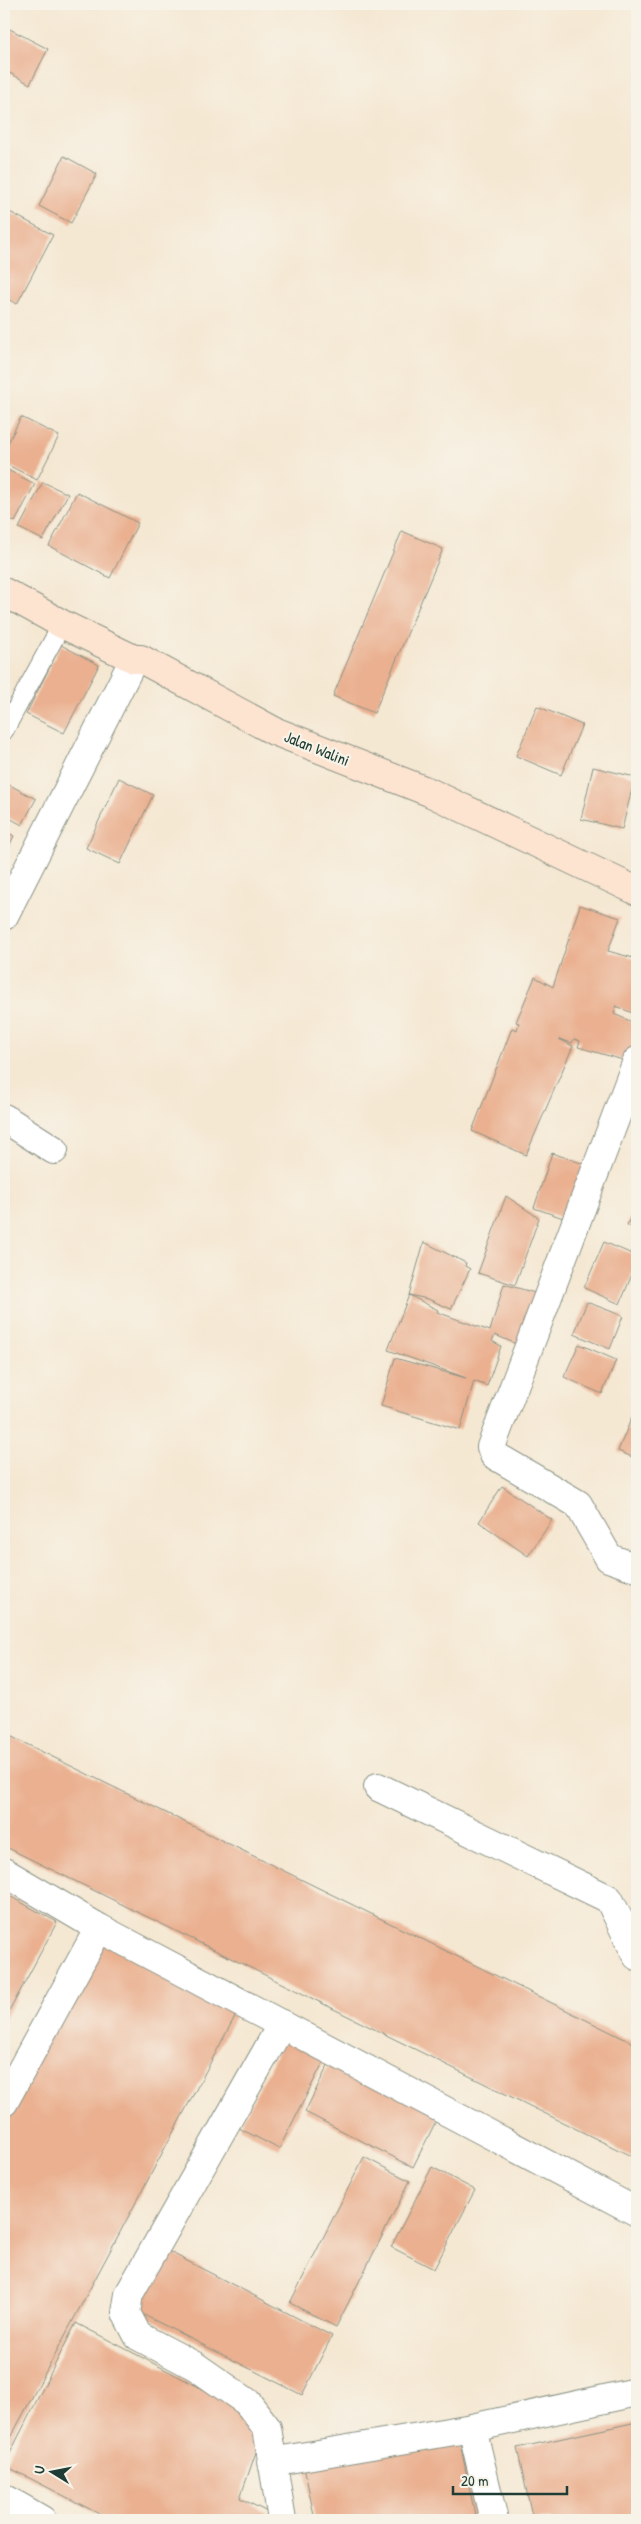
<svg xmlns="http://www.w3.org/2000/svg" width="641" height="2524" font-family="'Patrick Hand',sans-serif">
  <rect width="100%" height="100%" fill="#f7f3e8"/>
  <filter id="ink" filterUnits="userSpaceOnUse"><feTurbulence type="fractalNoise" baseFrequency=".02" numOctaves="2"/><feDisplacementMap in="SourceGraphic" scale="10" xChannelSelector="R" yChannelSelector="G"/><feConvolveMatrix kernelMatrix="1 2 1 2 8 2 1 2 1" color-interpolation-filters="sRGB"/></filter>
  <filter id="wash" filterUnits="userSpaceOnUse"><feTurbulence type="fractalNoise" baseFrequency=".0096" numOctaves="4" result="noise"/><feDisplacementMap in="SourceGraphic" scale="20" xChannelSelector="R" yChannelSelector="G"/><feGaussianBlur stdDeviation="1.12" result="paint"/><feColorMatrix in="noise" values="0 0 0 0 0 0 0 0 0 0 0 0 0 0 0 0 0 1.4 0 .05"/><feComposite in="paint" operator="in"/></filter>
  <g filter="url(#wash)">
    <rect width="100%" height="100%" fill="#f5e8d3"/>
    <g id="blocks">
      <!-- building -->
      <g fill="#eab090">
        <polygon points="4,26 48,49 30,84 4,70"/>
        <polygon points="64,156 97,174 71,223 39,206"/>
        <polygon points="4,209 53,235 17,304 4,297"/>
        <polygon points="21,417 59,436 37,480 4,463 4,451"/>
        <polygon points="4,468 35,484 15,522 4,516"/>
        <polygon points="43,482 68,494 43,540 19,528"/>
        <polygon points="77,492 138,523 110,578 49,546"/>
        <polygon points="402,531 443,549 374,713 333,696"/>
        <polygon points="61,645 99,665 64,733 26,714"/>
        <polygon points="537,706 582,725 561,775 516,756"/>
        <polygon points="593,767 635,777 622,829 581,819"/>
        <polygon points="119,778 153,795 120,864 86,848"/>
        <polygon points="4,782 36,799 22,825 4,815"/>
        <polygon points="4,830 14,836 4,856"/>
        <polygon points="580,905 620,918 608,951 637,959 637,1015 616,1006 614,1014 637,1024 637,1045 630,1062 578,1047 580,1041 574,1039 572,1043 559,1039 573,1046 526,1155 472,1131 512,1028 517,1030 519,1023 516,1022 535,977 553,987"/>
        <polygon points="552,1153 593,1167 575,1222 534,1208"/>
        <polygon points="506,1196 539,1218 515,1285 478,1273"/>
        <polygon points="637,1202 637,1229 627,1225"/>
        <polygon points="424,1242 466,1263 465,1266 470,1269 451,1309 428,1299 409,1295"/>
        <polygon points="604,1242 637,1256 637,1262 620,1304 584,1288"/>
        <polygon points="504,1284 542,1295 526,1348 495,1335 492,1341 501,1346 487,1386 474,1381 460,1430 381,1406 395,1358 466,1378 388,1350 409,1295 438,1310 437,1312 490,1331"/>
        <polygon points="587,1302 623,1316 610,1349 574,1334"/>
        <polygon points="579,1344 616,1360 602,1394 564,1377"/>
        <polygon points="633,1414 637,1416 637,1459 618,1451"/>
        <polygon points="502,1486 552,1520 528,1556 479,1522"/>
        <polygon points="4,1733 637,2045 637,2159 4,1846"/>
        <polygon points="4,1893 57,1922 4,2021"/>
        <polygon points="101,1933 240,2007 4,2450 4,2114"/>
        <polygon points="288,2032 328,2053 279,2149 239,2128"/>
        <polygon points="333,2055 441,2111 413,2167 305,2112"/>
        <polygon points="364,2157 410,2181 336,2327 290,2303"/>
        <polygon points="432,2167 475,2190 434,2269 391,2247"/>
        <polygon points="166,2250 332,2336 302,2395 136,2311"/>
        <polygon points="76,2323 241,2409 262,2435 240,2498 275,2516 273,2520 111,2520 4,2465"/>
        <polygon points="637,2422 637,2520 533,2520 517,2448"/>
        <polygon points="458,2433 476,2520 315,2520 304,2467"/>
      </g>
    </g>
  </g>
  <g filter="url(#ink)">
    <use href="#blocks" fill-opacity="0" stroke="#8a9284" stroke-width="1"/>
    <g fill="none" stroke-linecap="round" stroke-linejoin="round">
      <!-- lane casing -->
      <g stroke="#8a9284" stroke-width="20">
        <polyline id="lane" points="4,731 62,624"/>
      </g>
      <!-- street casing -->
      <g stroke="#8a9284" stroke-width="30">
        <g id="street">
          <polyline points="4,916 134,659"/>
          <polyline points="637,1061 491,1447 494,1455 578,1504 609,1558 637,1568"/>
          <polyline points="4,1118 54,1150"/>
          <polyline points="378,1787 609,1899 637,1956"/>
          <polyline points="4,1872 99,1928 637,2212"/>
          <polyline points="282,2024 129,2294 126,2313 138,2336 195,2366 247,2402 267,2428 282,2520"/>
          <polyline points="4,2102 99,1928"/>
          <polyline points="472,2428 494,2520"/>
          <polyline points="271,2462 472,2428 637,2392"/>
          <polyline points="4,2498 42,2520"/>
        </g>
      </g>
      <!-- secondary casing -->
      <g stroke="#8a9284" stroke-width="30">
        <polyline id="secondary" points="4,592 62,624 134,659 141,659 274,731 429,792 637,891"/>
      </g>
      <!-- lane -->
      <use href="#lane" stroke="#fff" stroke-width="18"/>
      <!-- street -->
      <use href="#street" stroke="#fff" stroke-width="28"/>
      <!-- secondary -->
      <use href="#secondary" stroke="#fde4d1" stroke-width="28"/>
    </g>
  </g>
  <g text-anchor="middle" stroke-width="4.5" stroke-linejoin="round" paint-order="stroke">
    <!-- street labels -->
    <g font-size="16" fill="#1f3d34" stroke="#f7f3e8">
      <text transform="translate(317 748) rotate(22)" y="6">Jalan Walini</text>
    </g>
  </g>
  <!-- margin -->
  <rect width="641" height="2524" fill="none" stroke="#f7f3e8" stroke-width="20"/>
  <!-- north arrow -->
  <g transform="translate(52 2472) rotate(280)" stroke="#f7f3e8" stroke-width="4" paint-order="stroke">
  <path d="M0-4L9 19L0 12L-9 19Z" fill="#1f3d34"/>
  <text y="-8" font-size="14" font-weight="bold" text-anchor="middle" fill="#1f3d34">U</text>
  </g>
  <!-- scale -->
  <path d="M453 2486v8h114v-8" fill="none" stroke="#1f3d34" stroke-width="2.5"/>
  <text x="461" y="2486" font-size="15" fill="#1f3d34" stroke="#f7f3e8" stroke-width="4" paint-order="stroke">20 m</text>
</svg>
